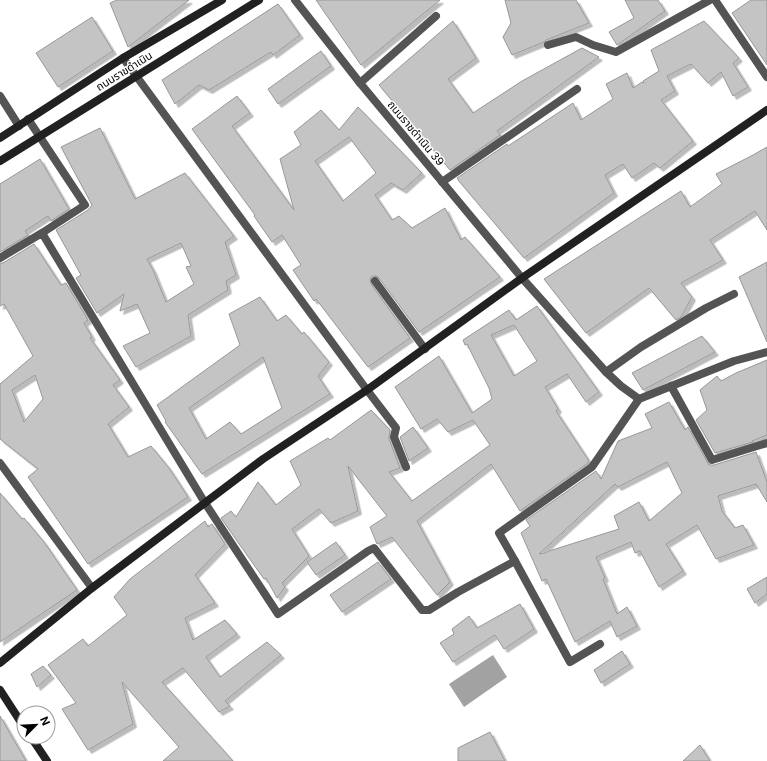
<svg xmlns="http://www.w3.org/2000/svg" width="767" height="761" font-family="Inter,'Noto Sans Thai',sans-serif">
  <defs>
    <filter id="shadow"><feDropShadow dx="3.5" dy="3.5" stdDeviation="0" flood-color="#0004"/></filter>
  </defs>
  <rect width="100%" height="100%" fill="#fff"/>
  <!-- water -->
  <polygon fill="#a2a2a2" points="493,655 507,677 464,707 449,684"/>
  <!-- building -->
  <g fill="#c4c4c4" stroke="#989898" fill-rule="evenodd" filter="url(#shadow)">
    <polygon points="117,0 189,0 128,47 110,3"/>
    <polygon points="316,0 440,0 361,65"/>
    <polygon points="505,0 576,0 589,23 546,40 544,42 512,55 503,37 511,23"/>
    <polygon points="625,0 658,0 665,11 617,45 609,32 634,18"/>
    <polygon points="751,0 767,0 767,65 732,13"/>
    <polygon points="278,4 300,35 273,55 271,52 209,90 199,85 175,104 162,80"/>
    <polygon points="92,17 113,51 58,87 36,53"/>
    <polygon points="453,21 476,58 448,79 473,113 522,81 582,48 599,57 497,131 500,135 450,170 379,85"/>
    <polygon points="704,21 739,58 733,63 748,87 733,96 721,72 708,83 691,64 667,76 675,91 661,100 693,141 660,168 654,163 632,178 623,164 605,175 614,193 524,258 458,180 458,179 457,178 507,144 508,146 573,103 581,120 613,99 606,84 627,73 633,88 642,82 644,83 643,81 659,71 651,50"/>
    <polygon points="321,51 331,66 278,104 268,89"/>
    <path d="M237,96L250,113L232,126L294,210L280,159L301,145L294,132L321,110L339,130L358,107L422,173L403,190L391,183L375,195L392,220L399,216L412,228L445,208L461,240L465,237L500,277L419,332L379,278L377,276H372L370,279L371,284L410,338L368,367L316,299L314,301L293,270L301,265L282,235L272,242L254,216L255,215L192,129ZM349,137L376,173L343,201L315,161Z"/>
    <path d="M100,128L135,199L185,173L234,236L225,242L236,275L226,281L228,290L188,315L191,336L136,367L123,346L150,333L137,304L120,311L124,294L97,313L76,278L81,275L56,230L88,210L92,205L61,147ZM181,243L191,266L186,267L194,284L166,302L153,270L147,259Z"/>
    <polygon points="767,147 767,230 755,211 710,240 723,260 681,283 692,297 681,317 676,320 649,288 586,333 544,279 681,191 690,207 722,184 716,174 753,155"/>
    <polygon points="40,159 69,209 51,221 48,216 25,231 28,235 0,252 0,184"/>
    <path d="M34,244L61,285L66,283L88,320L84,323L92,337L90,338L120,380L113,385L129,407L108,424L128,457L151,446L169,468L188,497L88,564L28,477L38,469L0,439V384L33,356L4,304L0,306V263H3ZM35,375L43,399L24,422L12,390Z"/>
    <polygon points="767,262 767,342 739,277"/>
    <path d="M260,297L277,321L286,315L302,334L304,332L329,362L318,376L330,394L202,474L165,422L166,421L157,405L240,345L229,314ZM263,357L282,408L241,434L230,422L206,439L189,408Z"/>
    <path d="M537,306L599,392L586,402L567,374L545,387L558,409L556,411L589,461L588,463L520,511L491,464L417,521L450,582L437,595L392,537L377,544L370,527L387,516L348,466L358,511L331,523L319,509L292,529L309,556L282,583L285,587L277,598L266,578L264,579L237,541L221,518L231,511L236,517L258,482L276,505L301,485L290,461L328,438L330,440L371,410L390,430L389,439L400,468L389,472L412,501L490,445L473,420L448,432L437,419L421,429L395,387L439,356L472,413L492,399L489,388L467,344L465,345L463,340L509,310L516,320ZM514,325L537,361L514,376L491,335Z"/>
    <polygon points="702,336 715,352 643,390 632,373"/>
    <polygon points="767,360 767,435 752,441 753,442 715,453 696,420 707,410 700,390 717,376 721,381 736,373"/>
    <path d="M669,402L685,430L688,427L709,465H714L756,452L767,482V502L756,484L718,496L722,511L735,528L743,525L754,545L716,559L697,525L666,544L683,571L659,587L640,551L635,553L631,542L596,557L605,578L603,579L617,614L627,607L637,626L617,637L610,621L575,642L546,579L542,581L521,533L530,526L526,520L596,471L601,479L618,441L652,428L645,414ZM667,462L682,493L649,521L639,502L614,516L619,529L549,551L545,553H544L539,554L615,484L618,487Z"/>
    <polygon points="413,427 428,448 409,461 400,437"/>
    <polygon points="0,493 22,519 24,518 44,542 77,590 0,642"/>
    <polygon points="205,521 208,527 212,524 225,544 195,575 215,603 185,618 193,640 225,620 237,634 206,657 220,677 267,642 281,655 225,701 230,706 219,712 183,668 162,682 233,761 163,761 179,747 122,682 133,724 88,750 62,709 76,703 48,665 83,639 88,646 127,615 114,597 130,579"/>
    <polygon points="336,542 345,555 316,575 307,562"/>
    <polygon points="378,562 391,579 342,612 330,595"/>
    <polygon points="767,577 767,594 755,603 747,589"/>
    <polygon points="520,604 534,629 504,649 495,635 453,662 440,643 454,634 452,629 469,616 477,628"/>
    <polygon points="622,651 630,664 601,683 594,670"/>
    <polygon points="43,666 51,675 37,687 31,674"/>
    <polygon points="0,716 26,761 0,761"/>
    <polygon points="490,732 505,761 458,761 458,748"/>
    <polygon points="700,745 710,761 683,761"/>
  </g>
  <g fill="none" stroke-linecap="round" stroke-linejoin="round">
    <!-- street -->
    <g stroke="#545454" stroke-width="8">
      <polyline points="295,0 360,83 522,278 606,372 621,386 639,399"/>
      <polyline points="715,0 767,77"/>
      <polyline points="548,45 576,37 593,45 616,52 710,0"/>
      <polyline points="123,58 367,390 396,428 394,437 406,467"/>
      <polyline points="360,83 436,16"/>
      <polyline points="0,96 19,126"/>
      <polyline points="28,119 85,205 42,233"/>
      <polyline points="442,182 577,89"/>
      <polyline points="0,258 42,233 205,503 278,614 368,551 374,548 422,610 429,610 458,592 515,561 570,662 600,644"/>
      <polyline points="375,281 425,349"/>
      <polyline points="606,372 641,347 706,308 734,294"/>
      <polyline points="671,386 712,460 767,443"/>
      <polyline points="0,463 92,588"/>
      <polyline points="515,561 499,533 592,467 639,399 734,361 767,352"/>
    </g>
    <!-- secondary -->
    <g stroke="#212121" stroke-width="8">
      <polyline points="0,138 123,58 222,0"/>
      <polyline points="0,161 259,0"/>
      <polyline points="0,663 92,588 263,459 367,390 522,278 767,110"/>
      <polyline points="0,690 24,727"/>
      <polyline points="31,737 47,761"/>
    </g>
  </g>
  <g text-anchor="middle" stroke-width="3" stroke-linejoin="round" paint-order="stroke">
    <!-- street labels -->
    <g font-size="11" fill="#000" stroke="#fff">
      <text transform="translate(124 71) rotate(-32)" y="4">ถนนราขดำเนิน</text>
      <text transform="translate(416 133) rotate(50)" y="4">ถนนราชดำเนิน 39</text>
    </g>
  </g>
  <!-- north arrow -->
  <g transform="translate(36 725) rotate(66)"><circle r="19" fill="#ffffff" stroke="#999999"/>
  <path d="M0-3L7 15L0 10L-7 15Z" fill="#000000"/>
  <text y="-6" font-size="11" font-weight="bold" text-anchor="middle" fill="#000000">N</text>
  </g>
</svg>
